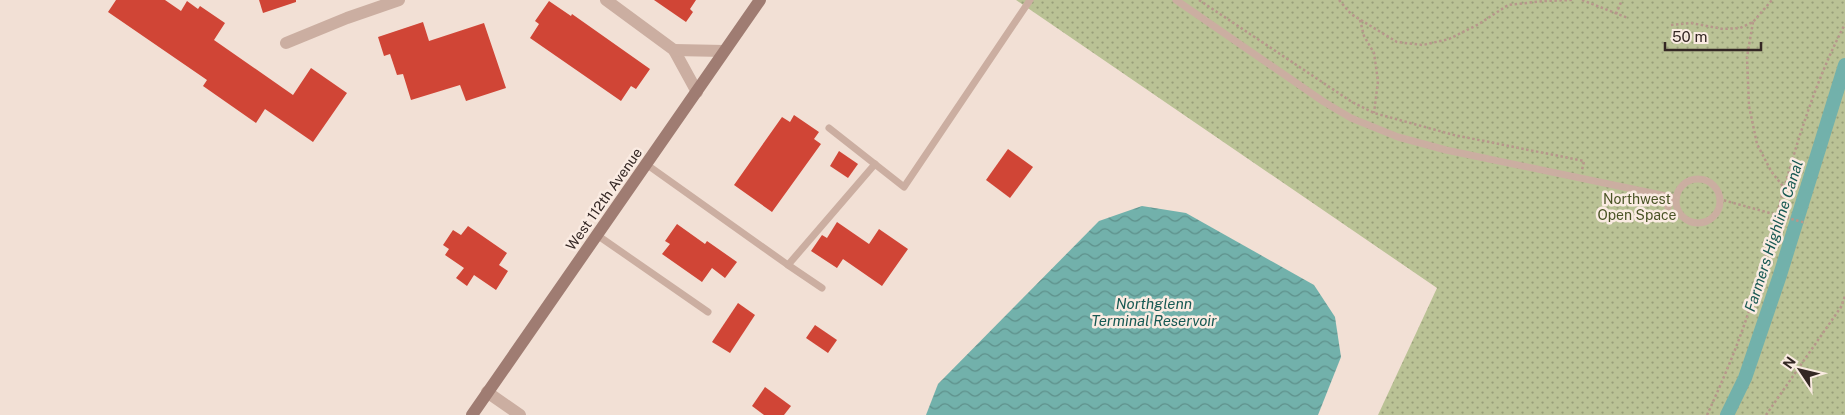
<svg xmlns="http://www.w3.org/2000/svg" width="1845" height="415" font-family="'Public Sans',sans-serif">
  <defs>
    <pattern id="park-dots" width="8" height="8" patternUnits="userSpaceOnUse" patternTransform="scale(1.25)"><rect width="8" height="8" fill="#bac295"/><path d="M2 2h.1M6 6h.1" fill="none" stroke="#989e79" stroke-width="1.8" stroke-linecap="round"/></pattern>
    <pattern id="water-waves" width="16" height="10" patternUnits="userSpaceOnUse" patternTransform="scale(1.25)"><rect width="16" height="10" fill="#72b1ab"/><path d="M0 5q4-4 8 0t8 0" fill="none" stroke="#5e908b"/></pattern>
  </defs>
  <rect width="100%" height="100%" fill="#f2e0d5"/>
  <!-- park -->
  <polygon fill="url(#park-dots)" points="1016,0 1845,0 1845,415 1378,415 1437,288"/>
  <!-- water -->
  <polygon fill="url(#water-waves)" points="1142,206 1186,213 1314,285 1335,317 1341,357 1318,415 926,415 938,384 1099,221"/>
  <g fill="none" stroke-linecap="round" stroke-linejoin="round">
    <!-- canal -->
    <polyline stroke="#72b1ab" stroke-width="14" points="1727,415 1745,378 1780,275 1845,65"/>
  </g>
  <!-- building -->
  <g fill="#d04536">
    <polygon points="116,0 165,0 181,11 187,1 198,9 200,6 225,23 214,40 293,95 311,68 347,93 313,142 265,109 256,123 203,86 207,80 108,12"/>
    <polygon points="259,0 296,0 296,2 263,13"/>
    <polygon points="654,0 696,0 690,9 693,12 686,22"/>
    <polygon points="549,1 571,16 572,14 650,69 636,89 631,86 621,101 530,38 539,24 535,21"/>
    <polygon points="423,22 429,41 484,23 506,88 466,101 460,85 411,100 403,74 397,75 390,54 384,56 378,37"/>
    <polygon points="794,115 819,132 814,139 821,144 772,212 734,185 782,117 790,122"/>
    <polygon points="1008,149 1033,167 1010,198 986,180"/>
    <polygon points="839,151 858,164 848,178 830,166"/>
    <polygon points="837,222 869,244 879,229 908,249 882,286 843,259 837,268 811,251 822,235 827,238"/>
    <polygon points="677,224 705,244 707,241 737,262 725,278 712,268 702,282 662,254 670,244 665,241"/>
    <polygon points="468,226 507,253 499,265 508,271 496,290 474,275 467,286 456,278 464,268 445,255 449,249 443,245 453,230 461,235"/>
    <polygon points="738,303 755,315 730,353 712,342"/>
    <polygon points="815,325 837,340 828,353 806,338"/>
    <polygon points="765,387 791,406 784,415 764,415 752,406"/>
  </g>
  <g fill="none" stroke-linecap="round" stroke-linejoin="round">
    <!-- path -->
    <g stroke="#b7978b" stroke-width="2.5" stroke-dasharray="2.5 2.5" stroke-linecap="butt">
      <polyline points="1199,0 1352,102 1374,113 1454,135 1584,161 1582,170"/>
      <polyline points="1339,0 1351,14 1397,42 1423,45 1449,39 1479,24 1508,5 1544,1 1572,0"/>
      <polyline points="1582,0 1628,18"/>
      <polyline points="1616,14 1622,0"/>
      <polyline points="1360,20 1364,36 1374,53 1378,81 1374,113"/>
      <polyline points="1753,22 1747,57 1749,106 1757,144 1771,171 1785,189"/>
      <polyline points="1671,25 1691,23 1723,29 1740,28 1753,22 1772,0"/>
      <polyline points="1719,199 1806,223"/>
      <path d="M1707,415C1724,378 1741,338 1753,298C1781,206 1800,110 1845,24"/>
      <polyline points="1766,415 1841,307 1845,296"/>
    </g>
    <!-- lane -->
    <g stroke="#cbaea1" stroke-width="7">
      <polyline points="1176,0 1324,102 1351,118 1398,137 1446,150 1671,197 1668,207"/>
      <polyline points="829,128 904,187 1030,0"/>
      <polyline points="646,164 788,265"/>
      <circle cx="1698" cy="201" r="22"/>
      <polyline points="597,235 708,312"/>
      <polyline points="822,288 788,265 875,164"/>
    </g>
    <!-- street -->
    <g stroke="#cbaea1" stroke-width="12">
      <polyline points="606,0 674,50 697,92"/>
      <polyline points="286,43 347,18 399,0"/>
      <polyline points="674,50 724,51"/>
      <polyline points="487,392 520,415"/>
    </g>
    <!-- secondary -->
    <polyline stroke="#9f7c72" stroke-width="12" points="472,415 760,0"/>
  </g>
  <g text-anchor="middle" stroke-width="5" stroke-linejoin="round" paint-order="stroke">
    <!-- street labels -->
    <g font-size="14" fill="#342724" stroke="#faebe2">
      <text transform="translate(604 199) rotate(-55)" y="5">West 112th Avenue</text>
    </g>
    <!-- park labels -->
    <g font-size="14" fill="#4a5426" stroke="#faebe2">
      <text x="1637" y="204">Northwest<tspan x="1637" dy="16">Open Space</tspan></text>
    </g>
    <!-- water labels -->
    <g font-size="15" font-style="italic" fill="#175953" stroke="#faebe2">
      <text transform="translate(1774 236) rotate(-72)" y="5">Farmers Highline Canal</text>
      <text x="1154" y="309">Northglenn<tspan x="1154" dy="17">Terminal Reservoir</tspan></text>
    </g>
  </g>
  <!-- north arrow -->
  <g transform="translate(1800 370) rotate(305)" stroke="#faebe2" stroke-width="4" paint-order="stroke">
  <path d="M0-4L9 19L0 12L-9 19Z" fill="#342724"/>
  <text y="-8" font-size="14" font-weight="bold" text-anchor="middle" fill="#342724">N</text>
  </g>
  <!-- scale -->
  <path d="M1665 42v8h96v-8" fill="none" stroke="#342724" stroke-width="2.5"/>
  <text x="1672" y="42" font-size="15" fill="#342724" stroke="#faebe2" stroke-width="4" paint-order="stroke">50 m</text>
</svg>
